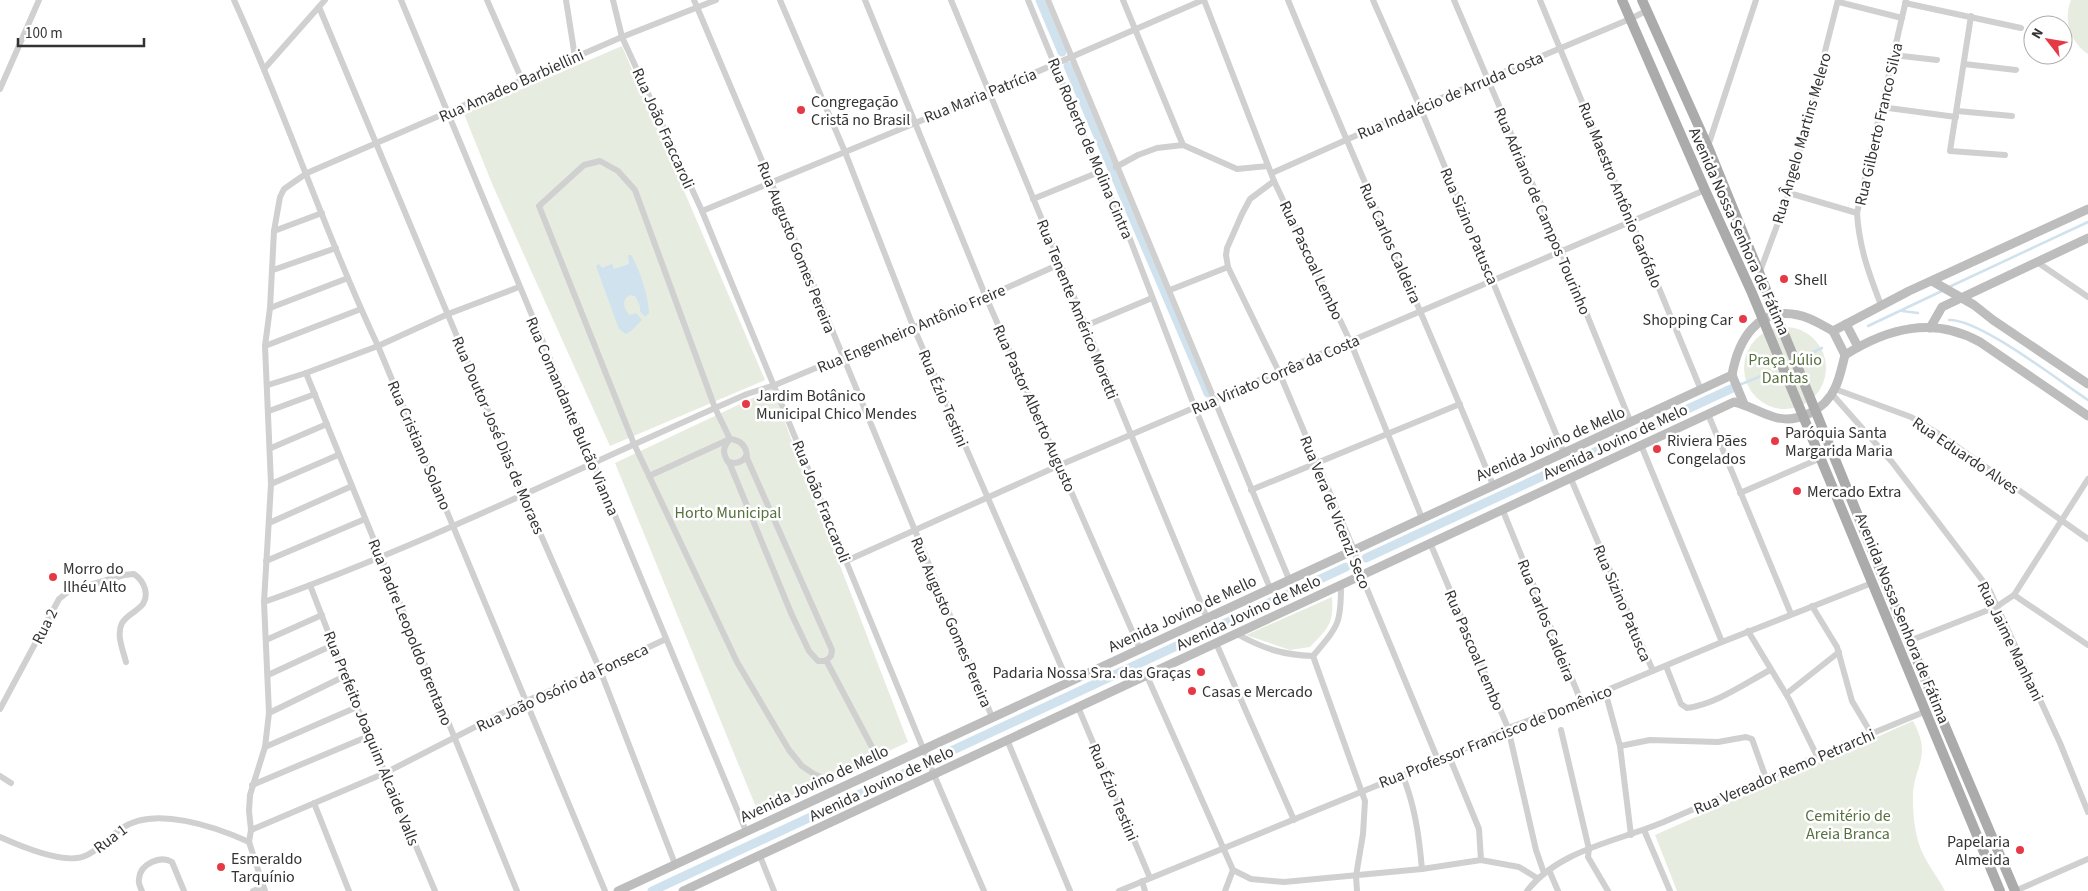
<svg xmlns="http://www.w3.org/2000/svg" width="2088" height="891" font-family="'Source Sans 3',sans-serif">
  <rect width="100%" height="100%" fill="#fff"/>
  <!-- green -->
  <g fill="#e6ecdf">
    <path d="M2071,0H2088V54C2070,42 2063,20 2071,0Z"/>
    <polygon points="622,46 765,380 610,446 493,186 464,114"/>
    <circle cx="1785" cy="368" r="41"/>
    <polygon points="772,389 908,742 758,812 615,463"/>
    <path d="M1332,597C1334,624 1328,628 1310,647L1290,650L1246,635Z"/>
    <path d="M1913,721C1934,759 1911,767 1913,802C1913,815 1915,832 1919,844C1924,860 1937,876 1945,891H1677L1655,835Z"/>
  </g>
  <!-- water -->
  <path fill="#cfe2ee" d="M628,255H631C639,268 649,297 649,313L645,317L640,311V306L635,296L630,295L626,298C622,303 625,311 630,315L636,313L642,320L631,331L626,334L619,329L596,266L599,264L602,268L612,264L614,269L629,264Z"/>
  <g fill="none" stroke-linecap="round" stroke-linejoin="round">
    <!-- stream -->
    <g stroke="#cfe2ee" stroke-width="2.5">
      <polyline points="1949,287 2088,222"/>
      <polyline points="1902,311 1918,313"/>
      <path d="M1949,320C1980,319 2059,381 2088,400"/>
      <polyline points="1868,326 1944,290"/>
      <polyline points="1800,358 1822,348"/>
      <polyline points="1739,385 1766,374"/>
    </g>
    <!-- canal -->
    <g stroke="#cfe2ee" stroke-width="9">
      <polyline points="1040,0 1062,52"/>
      <polyline points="1068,66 1208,393"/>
      <polyline points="1366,558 1735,387"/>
      <polyline points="936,758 1346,567"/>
      <polyline points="652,891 905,773"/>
    </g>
    <!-- street -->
    <g stroke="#d0d0d0" stroke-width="6">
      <path d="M234,0C286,114 325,233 378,346L605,891"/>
      <polyline points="401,0 746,831"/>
      <polyline points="487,0 522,80"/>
      <polyline points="566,0 575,57"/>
      <polyline points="613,0 622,37 702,211 934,775 984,891"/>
      <polyline points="694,0 771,182 992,717"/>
      <polyline points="780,0 845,152 913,326 1068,682"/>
      <polyline points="865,0 986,297 1140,649"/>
      <polyline points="951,0 1207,618"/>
      <polyline points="1028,0 1099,172 1130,239 1195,408 1270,588"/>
      <polyline points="1048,0 1289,579"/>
      <polyline points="1123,0 1183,145"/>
      <polyline points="1204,0 1274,181 1350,341 1422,518"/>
      <path d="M1288,0C1355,163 1427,323 1493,485"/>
      <polyline points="1373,0 1420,107 1564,453"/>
      <polyline points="1454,0 1561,251 1631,423"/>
      <polyline points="1540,0 1701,390"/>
      <polyline points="1839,2 1902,18"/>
      <polyline points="1905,3 2021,28"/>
      <polyline points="319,7 523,494 600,670 675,864"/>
      <polyline points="1971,16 1950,151 2005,155"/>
      <polyline points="1893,55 1937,60"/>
      <polyline points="1964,64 2016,70"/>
      <polyline points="264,69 325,0"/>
      <polyline points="0,89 39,0"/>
      <polyline points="1881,107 1956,117"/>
      <polyline points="1957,111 2012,116"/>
      <polyline points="1708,146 1756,0"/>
      <polyline points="1116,167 1138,155 1157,148 1183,145 1237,169 1268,166"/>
      <polyline points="1272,173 1420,107 1630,19 1646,11"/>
      <polyline points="1274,181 1250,199 1242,214 1227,248 1226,255 1228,267 1279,372 1354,550 1362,577 1438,760"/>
      <polyline points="1789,193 1857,213"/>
      <polyline points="1033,199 1099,172"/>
      <polyline points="702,211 988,93 1203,0"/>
      <polyline points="274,231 322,213"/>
      <polyline points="2037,262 2088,297"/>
      <polyline points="273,270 336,248"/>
      <polyline points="1759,274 1789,193 1838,0"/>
      <polyline points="1170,290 1228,267"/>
      <path d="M1881,305C1869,274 1859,247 1857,213L1906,0"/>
      <polyline points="270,308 348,278"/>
      <polyline points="1085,326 1152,298"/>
      <polyline points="265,346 361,309"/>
      <polyline points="306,373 517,891"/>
      <polyline points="268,385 306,373 378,346 448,314 519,287"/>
      <polyline points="1835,389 1911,417 1939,434 2088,539"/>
      <polyline points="1832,394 1892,462 1989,589 2060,743 2088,812"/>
      <polyline points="269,411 315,394"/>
      <polyline points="1708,414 1791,614"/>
      <polyline points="730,439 715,408 635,190 618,171 600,161 584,165 539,206 634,444 737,662 789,750 802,766 814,774 827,780 872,759 872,747 826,660"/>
      <polyline points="1641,445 1722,642"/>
      <polyline points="271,448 327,424"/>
      <polyline points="729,462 791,613 809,651 818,661 826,661 831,656 832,650 746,456"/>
      <path d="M649,476L730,439C740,440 746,445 747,456C741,463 736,464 728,462C722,452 723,447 730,439"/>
      <polyline points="1571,479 1653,671"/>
      <polyline points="271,484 338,455"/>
      <polyline points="1251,490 1460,404"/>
      <polyline points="1740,493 1821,458"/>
      <polyline points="1503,511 1581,701"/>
      <polyline points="269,523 352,486"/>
      <polyline points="1431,545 1508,728 1536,850 1544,873"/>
      <polyline points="266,561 365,519"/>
      <polyline points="846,561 1060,465 1705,190"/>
      <polyline points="310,585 357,707 435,891"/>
      <polyline points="2014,595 2088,645"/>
      <path d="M264,602C429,543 586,464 747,394L775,385L986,297L1060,264"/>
      <polyline points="1812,606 1837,647 1852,701 1871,733"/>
      <polyline points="1748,631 1789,699 1817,756"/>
      <path d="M1237,634C1264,649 1283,655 1313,656C1338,626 1341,625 1341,586"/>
      <polyline points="266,640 322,615"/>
      <polyline points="1909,641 1996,607 2014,595 2088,479"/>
      <polyline points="1216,643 1294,820"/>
      <polyline points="1313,656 1365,801 1363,834 1356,876 1357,891"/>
      <path d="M1666,666L1681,704L1687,708C1716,704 1744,684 1770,670"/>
      <polyline points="268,675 333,645"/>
      <polyline points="1147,676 1233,870 1251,879 1284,882 1422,869 1481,860 1519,867 1537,878"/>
      <polyline points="1605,691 1620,746 1631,835"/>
      <polyline points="1786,694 1839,652"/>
      <polyline points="1078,707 1150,878"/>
      <path d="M0,709L59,599L69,591L124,575L134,574C140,578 143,582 145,589C150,609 130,610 122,623C116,635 123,650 126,662"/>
      <polyline points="269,713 345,676"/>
      <polyline points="1561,730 1589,849 1588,857 1608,891"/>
      <polyline points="1008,742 1070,891"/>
      <polyline points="1620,746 1650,740 1718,742 1746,737 1752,739 1766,778"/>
      <polyline points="265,747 357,707"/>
      <polyline points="1449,756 1479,829 1481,860"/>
      <path d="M1402,774C1415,805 1419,836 1422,869"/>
      <polyline points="0,776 11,783"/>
      <polyline points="252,785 369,736"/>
      <polyline points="314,803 349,891"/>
      <polyline points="251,830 249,811 250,795 265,747 269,713 264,602 271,484 265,346 270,308 274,231 280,197 284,189 307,173 622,37 716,0"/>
      <polyline points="1644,830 1670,891"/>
      <path d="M0,837C20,846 55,861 77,858C94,856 107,838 121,829C154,805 216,827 249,842"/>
      <polyline points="760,856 774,891"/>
      <polyline points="1549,870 1558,891"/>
      <polyline points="1142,881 1145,891"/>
      <path d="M142,891C140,887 138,883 139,879C140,864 160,855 172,862L184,891"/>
      <polyline points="253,891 263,887"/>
      <polyline points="265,891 249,842 251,830 385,773 526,701 600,670 666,639"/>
      <polyline points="1119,891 1449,756 1508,728 1581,701 1722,642 1872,583"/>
      <polyline points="1225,891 1233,870"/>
      <path d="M1527,891C1559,849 1620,841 1666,821C1752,784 1838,747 1924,712"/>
      <polyline points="2015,891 2088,859"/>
    </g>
    <!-- secondary -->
    <g stroke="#bdbdbd" stroke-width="9">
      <polyline points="1932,281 1974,305 1993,320 2088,384"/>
      <polyline points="1846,324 1858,347"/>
      <polyline points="1930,328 1942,307 2088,238"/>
      <polyline points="1833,331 1909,291 2088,209"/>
      <polyline points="1833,331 1845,355"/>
      <path d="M1845,355C1888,328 1933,316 1980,342L2088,416"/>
      <path d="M1732,375C1738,341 1757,306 1798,315C1810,317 1822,325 1833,331"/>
      <polyline points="1732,375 1744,404"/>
      <polyline points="618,891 1732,375"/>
      <path d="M683,891L1734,402C1748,405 1760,413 1774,417C1797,424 1825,410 1835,388C1840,378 1842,366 1845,355"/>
    </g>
    <!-- primary -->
    <g stroke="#ababab" stroke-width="10">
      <polyline points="1622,0 1705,190 1752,293 2000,891"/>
      <polyline points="1642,0 1708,147 1909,641 2015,891"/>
    </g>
  </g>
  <!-- markers -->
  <g fill="#e63946" stroke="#fff" stroke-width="2">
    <circle cx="801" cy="110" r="5"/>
    <circle cx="1784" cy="279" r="5"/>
    <circle cx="1743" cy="319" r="5"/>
    <circle cx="746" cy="404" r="5"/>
    <circle cx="1775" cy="441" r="5"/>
    <circle cx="1657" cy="449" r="5"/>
    <circle cx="1797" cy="491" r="5"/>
    <circle cx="53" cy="577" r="5"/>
    <circle cx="1201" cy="672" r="5"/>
    <circle cx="1192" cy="691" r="5"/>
    <circle cx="2020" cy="850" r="5"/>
    <circle cx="221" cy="867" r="5"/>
  </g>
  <g text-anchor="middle" stroke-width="5" stroke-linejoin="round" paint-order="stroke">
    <!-- street labels -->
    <g font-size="16" fill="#333" stroke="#fff">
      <text transform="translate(511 85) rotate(-24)" y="6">Rua Amadeo Barbiellini</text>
      <text transform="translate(980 95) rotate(-22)" y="6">Rua Maria Patrícia</text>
      <text transform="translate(1450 95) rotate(-23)" y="6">Rua Indalécio de Arruda Costa</text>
      <text transform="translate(1878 124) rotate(-77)" y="6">Rua Gilberto Franco Silva</text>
      <text transform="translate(664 128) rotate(66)" y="6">Rua João Fraccaroli</text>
      <text transform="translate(1801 138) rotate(-74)" y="6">Rua Ângelo Martins Melero</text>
      <text transform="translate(1091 148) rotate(67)" y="6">Rua Roberto de Molina Cintra</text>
      <text transform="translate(1621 195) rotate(68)" y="6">Rua Maestro Antônio Garófalo</text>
      <text transform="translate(1543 211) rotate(67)" y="6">Rua Adriano de Campos Tourinho</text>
      <text transform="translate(1470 226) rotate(67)" y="6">Rua Sizino Patusca</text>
      <text transform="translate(1740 231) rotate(66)" y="6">Avenida Nossa Senhora de Fátima</text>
      <text transform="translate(1391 243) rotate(66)" y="6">Rua Carlos Caldeira</text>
      <text transform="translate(797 247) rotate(68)" y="6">Rua Augusto Gomes Pereira</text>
      <text transform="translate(1312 260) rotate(65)" y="6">Rua Pascoal Lembo</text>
      <text transform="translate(1078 309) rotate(68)" y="6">Rua Tenente Américo Moretti</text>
      <text transform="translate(911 328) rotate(-23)" y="6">Rua Engenheiro Antônio Freire</text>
      <text transform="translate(1275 374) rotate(-23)" y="6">Rua Viriato Corrêa da Costa</text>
      <text transform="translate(944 398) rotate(67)" y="6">Rua Ézio Testini</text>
      <text transform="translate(1035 408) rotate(66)" y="6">Rua Pastor Alberto Augusto</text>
      <text transform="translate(573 416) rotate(67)" y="6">Rua Comandante Bulcão Vianna</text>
      <text transform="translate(499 435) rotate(67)" y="6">Rua Doutor José Dias de Moraes</text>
      <text transform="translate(1615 441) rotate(-25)" y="6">Avenida Jovino de Melo</text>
      <text transform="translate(1550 443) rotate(-24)" y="6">Avenida Jovino de Mello</text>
      <text transform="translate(420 445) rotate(67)" y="6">Rua Cristiano Solano</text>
      <text transform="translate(1966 455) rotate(34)" y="6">Rua Eduardo Alves</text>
      <text transform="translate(822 501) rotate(68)" y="6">Rua João Fraccaroli</text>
      <text transform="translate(1336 512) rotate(68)" y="6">Rua Vera de Vicenzi Seco</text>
      <text transform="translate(1623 603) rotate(67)" y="6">Rua Sizino Patusca</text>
      <text transform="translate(1248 612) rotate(-25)" y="6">Avenida Jovino de Melo</text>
      <text transform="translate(1182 613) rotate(-25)" y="6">Avenida Jovino de Mello</text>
      <text transform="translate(1903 618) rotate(68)" y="6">Avenida Nossa Senhora de Fátima</text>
      <text transform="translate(1547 620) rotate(68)" y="6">Rua Carlos Caldeira</text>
      <text transform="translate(952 622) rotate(67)" y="6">Rua Augusto Gomes Pereira</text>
      <text transform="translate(44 626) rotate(-63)" y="6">Rua 2</text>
      <text transform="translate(411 632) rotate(68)" y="6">Rua Padre Leopoldo Brentano</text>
      <text transform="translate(2011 641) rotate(64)" y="6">Rua Jaime Manhani</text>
      <text transform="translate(1475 650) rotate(67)" y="6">Rua Pascoal Lembo</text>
      <text transform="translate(562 687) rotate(-25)" y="6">Rua João Osório da Fonseca</text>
      <text transform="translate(1495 736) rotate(-22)" y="6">Rua Professor Francisco de Domênico</text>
      <text transform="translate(372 738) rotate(68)" y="6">Rua Prefeito Joaquim Alcaide Valls</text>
      <text transform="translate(1784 771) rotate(-23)" y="6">Rua Vereador Remo Petrarchi</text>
      <text transform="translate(814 783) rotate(-25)" y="6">Avenida Jovino de Mello</text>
      <text transform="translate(881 783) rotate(-25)" y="6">Avenida Jovino de Melo</text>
      <text transform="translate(1114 792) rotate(67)" y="6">Rua Ézio Testini</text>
      <text transform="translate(110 838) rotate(-37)" y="6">Rua 1</text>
    </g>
    <!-- poi labels -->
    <g font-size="16" fill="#333" stroke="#fff" text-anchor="start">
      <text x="811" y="107">Congregação<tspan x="811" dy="18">Cristã no Brasil</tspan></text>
      <text x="1794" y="285">Shell</text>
      <text x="1733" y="325" text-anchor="end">Shopping Car</text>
      <text x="756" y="401">Jardim Botânico<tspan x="756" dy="18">Municipal Chico Mendes</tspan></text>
      <text x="1785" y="438">Paróquia Santa<tspan x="1785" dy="18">Margarida Maria</tspan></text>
      <text x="1667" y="446">Riviera Pães<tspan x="1667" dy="18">Congelados</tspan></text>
      <text x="1807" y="497">Mercado Extra</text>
      <text x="63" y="574">Morro do<tspan x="63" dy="18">Ilhéu Alto</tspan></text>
      <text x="1191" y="678" text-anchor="end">Padaria Nossa Sra. das Graças</text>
      <text x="1202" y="697">Casas e Mercado</text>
      <text x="2010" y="847" text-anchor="end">Papelaria<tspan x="2010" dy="18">Almeida</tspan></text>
      <text x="231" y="864">Esmeraldo<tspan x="231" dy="18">Tarquínio</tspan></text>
    </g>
    <!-- park labels -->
    <g font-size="16" fill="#56703f" stroke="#fff">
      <text x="1785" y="365">Praça Júlio<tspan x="1785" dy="18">Dantas</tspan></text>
      <text x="728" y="518">Horto Municipal</text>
      <text x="1848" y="821">Cemitério de<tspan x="1848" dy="18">Areia Branca</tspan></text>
    </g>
  </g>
  <!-- north arrow -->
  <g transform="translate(2048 40) rotate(301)"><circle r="24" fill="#ffffff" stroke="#adadad"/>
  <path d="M0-4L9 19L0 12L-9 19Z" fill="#e63946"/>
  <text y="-8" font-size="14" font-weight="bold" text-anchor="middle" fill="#333333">N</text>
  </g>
  <!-- scale -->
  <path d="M18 38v8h126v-8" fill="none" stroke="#333333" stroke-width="2.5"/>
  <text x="25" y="38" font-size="15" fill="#333333" stroke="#ffffff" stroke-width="4" paint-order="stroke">100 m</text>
</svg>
